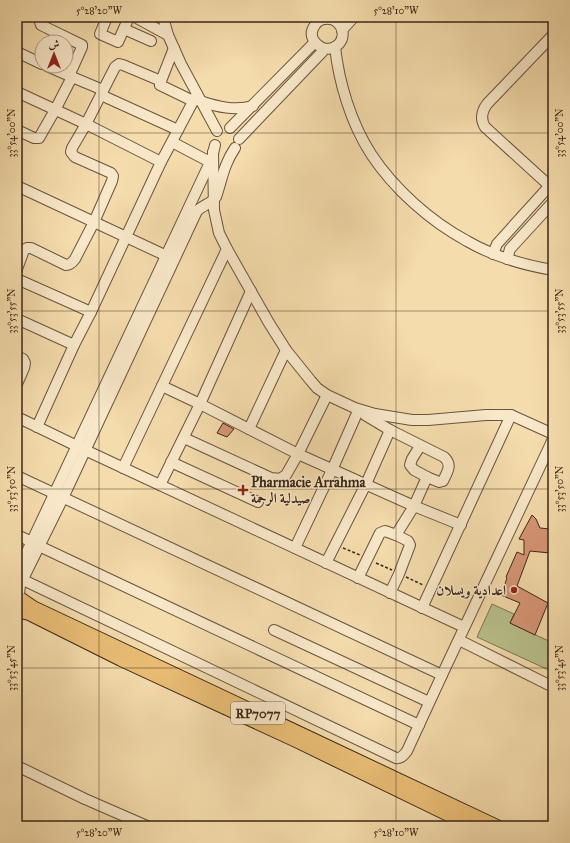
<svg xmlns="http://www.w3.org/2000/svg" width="570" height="843" font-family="'IM FELL Great Primer',Amiri,serif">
  <rect width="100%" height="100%" fill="#f5dcac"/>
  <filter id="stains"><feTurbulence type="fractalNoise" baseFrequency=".005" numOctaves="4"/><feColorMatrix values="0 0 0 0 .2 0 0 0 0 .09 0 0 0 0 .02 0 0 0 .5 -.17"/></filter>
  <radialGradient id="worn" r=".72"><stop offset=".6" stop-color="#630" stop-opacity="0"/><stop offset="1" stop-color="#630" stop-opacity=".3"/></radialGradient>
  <!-- green -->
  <polygon fill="#b9c18c" stroke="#7a7452" points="492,604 514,614 510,623 553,643 553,651 552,654 553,654 553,672 477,637"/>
  <!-- building -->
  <g fill="#d89676" stroke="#3a2618">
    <polygon points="223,423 234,429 227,437 217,433"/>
    <polygon points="532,515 536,519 540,528 550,529 550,553 530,551 517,586 548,603 535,635 510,623 520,603 501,595 507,578 506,577 517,552 524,555 524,540 519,539"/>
  </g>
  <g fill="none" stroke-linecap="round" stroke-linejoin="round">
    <!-- minor casing -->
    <g stroke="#69543d" stroke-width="12">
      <g id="minor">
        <polyline points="42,17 40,22 41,25 43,26 82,45 82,47 69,76"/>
        <polyline points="107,17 100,34 118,42 129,17"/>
        <polyline points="135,17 168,35"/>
        <polyline points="163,17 168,35 181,64 217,131"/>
        <polyline points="124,29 151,41"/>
        <polyline points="342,30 354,17"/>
        <path d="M553,35L487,104C482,111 480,119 485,127L553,189"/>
        <path d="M335,47C339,83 351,123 371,154C394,189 430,221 467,241C493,256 523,265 553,270"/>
        <polyline points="174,48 161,81 160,85 193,101"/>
        <polyline points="17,52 42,64"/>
        <polyline points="47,66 72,77 103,90"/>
        <polyline points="17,92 86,124 161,162"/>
        <polyline points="101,95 178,130"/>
        <path d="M200,101C218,107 235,111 253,106"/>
        <polyline points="230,128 314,43"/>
        <polyline points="17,130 34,138 39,138 55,110 72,77"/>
        <path d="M239,139L325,49C351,49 346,16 325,19C321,19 317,22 315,25C307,36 315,45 325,49"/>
        <polyline points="172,142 210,162"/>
        <polyline points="213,152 214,210 219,233 227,249 269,323 286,350 311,381 317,388 327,395 355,408 375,414 412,420 428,420 486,415 511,415 553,434"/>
        <polyline points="17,186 171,258"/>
        <polyline points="493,254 497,244 553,182"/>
        <polyline points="507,259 510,249 553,202"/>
        <path d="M17,269L24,250L27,248H31L66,265C70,265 72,263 75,259L94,222L112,181L113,176L111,173L75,157L74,156L71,152L72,148L86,124L115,67L119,64L123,65L161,81"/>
        <polyline points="17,279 91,312"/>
        <polyline points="17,319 74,345 91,312 161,162 178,130 197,94"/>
        <polyline points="17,356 23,359 25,363 24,368 17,384"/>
        <polyline points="162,386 200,404 298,454 414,506 461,525"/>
        <polyline points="17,417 85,450 464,627"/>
        <polyline points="37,427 74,345"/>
        <polyline points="249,429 286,350"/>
        <polyline points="184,438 271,478 280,479 286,475 298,454 327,395"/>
        <polyline points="420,446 412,459 410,465 414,470 427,477"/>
        <polyline points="171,462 258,502"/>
        <polyline points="123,468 227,249"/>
        <polyline points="17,476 442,675"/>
        <polyline points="160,485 200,404 251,291"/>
        <polyline points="17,535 32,542"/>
        <polyline points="39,546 419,725"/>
        <polyline points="295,548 332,470 358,411"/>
        <polyline points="326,563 366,484 390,430"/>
        <polyline points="17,573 212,158 215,145"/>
        <path d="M17,577L396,758C401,759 404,755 407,751L442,675L553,439"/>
        <path d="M358,578L380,533L385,531L396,535L414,506L427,477L439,482L443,481C447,472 453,465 444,457L390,430L365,415"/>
        <polyline points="390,593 399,574 410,545 408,541 396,535"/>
        <path d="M19,595L20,585L63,498L197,211C203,205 212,203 216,197C222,179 224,164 235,148"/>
        <polyline points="422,608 511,415"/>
        <polyline points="274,630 429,702"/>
        <polyline points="459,640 553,687"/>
        <polyline points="17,766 85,799 147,826"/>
      </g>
    </g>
    <!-- major casing -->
    <g stroke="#3a2618" stroke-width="14">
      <g id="major">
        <polyline points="20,598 33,607 497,826"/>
        <polyline points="17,611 29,614 121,660 296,741 471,826"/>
      </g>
    </g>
    <!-- path -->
    <g stroke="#3a2618" stroke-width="1.5" stroke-dasharray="3 2" stroke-linecap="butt">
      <polyline points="343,548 360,555"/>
      <polyline points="376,563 392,570"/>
      <polyline points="406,577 423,585"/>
    </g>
    <!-- minor -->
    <use href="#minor" stroke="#f8e8c9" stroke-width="10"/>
    <!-- major -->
    <use href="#major" stroke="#eabe76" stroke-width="12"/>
  </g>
  <!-- ticks -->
  <path fill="none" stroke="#3a2618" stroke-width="1" stroke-opacity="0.45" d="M99,17V826M396,17V826M17,133H553M17,311H553M17,489H553M17,668H553"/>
  <!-- markers -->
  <g fill="#8f2418" stroke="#f8e8c9" stroke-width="1.5">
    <path d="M241 484h4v4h4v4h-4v4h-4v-4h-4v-4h4z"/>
    <circle cx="514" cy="590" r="4"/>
  </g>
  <g text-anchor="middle" stroke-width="3" stroke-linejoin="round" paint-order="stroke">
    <!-- shield labels -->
    <rect fill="#f8e8c9" stroke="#73604d" stroke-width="1" x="231" y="702" width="54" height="22" rx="3"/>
    <g font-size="13" font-weight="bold" fill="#3a2618">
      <text x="258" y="718">RP7077</text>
    </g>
    <!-- poi labels -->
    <g font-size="14" font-weight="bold" fill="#3a2618" stroke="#f8e8c9" text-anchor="start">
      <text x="251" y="487">Pharmacie Arrahma<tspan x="251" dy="16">صيدلية الرحمة</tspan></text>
      <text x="506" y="595" text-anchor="end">اعدادية ويسلان</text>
    </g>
  </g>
  <!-- margin -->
  <rect width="570" height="843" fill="none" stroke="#f5dcac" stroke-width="44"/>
  <!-- north arrow -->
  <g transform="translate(54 54)"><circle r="19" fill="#f8e8c9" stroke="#ac9a82"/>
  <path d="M0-3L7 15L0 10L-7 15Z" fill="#8f2418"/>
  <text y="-6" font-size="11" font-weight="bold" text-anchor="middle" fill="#3a2618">ش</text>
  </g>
  <rect x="22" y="22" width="526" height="799" fill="none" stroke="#3a2618" stroke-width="1.5"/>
  <g font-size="10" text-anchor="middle" fill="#3a2618">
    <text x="99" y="14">5°28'20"W</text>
    <text x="396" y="14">5°28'10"W</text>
    <text transform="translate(11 133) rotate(-90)" y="4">33°54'00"N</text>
    <text transform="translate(559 133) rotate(-90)" y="4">33°54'00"N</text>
    <text transform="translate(11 311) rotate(-90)" y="4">33°53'55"N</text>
    <text transform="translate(559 311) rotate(-90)" y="4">33°53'55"N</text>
    <text transform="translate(11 489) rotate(-90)" y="4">33°53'50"N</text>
    <text transform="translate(559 489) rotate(-90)" y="4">33°53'50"N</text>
    <text transform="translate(11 668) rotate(-90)" y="4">33°53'45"N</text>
    <text transform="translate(559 668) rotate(-90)" y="4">33°53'45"N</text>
    <text x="99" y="836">5°28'20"W</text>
    <text x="396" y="836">5°28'10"W</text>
  </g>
  <rect width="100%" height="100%" filter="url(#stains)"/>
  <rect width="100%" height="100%" fill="url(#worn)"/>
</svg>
